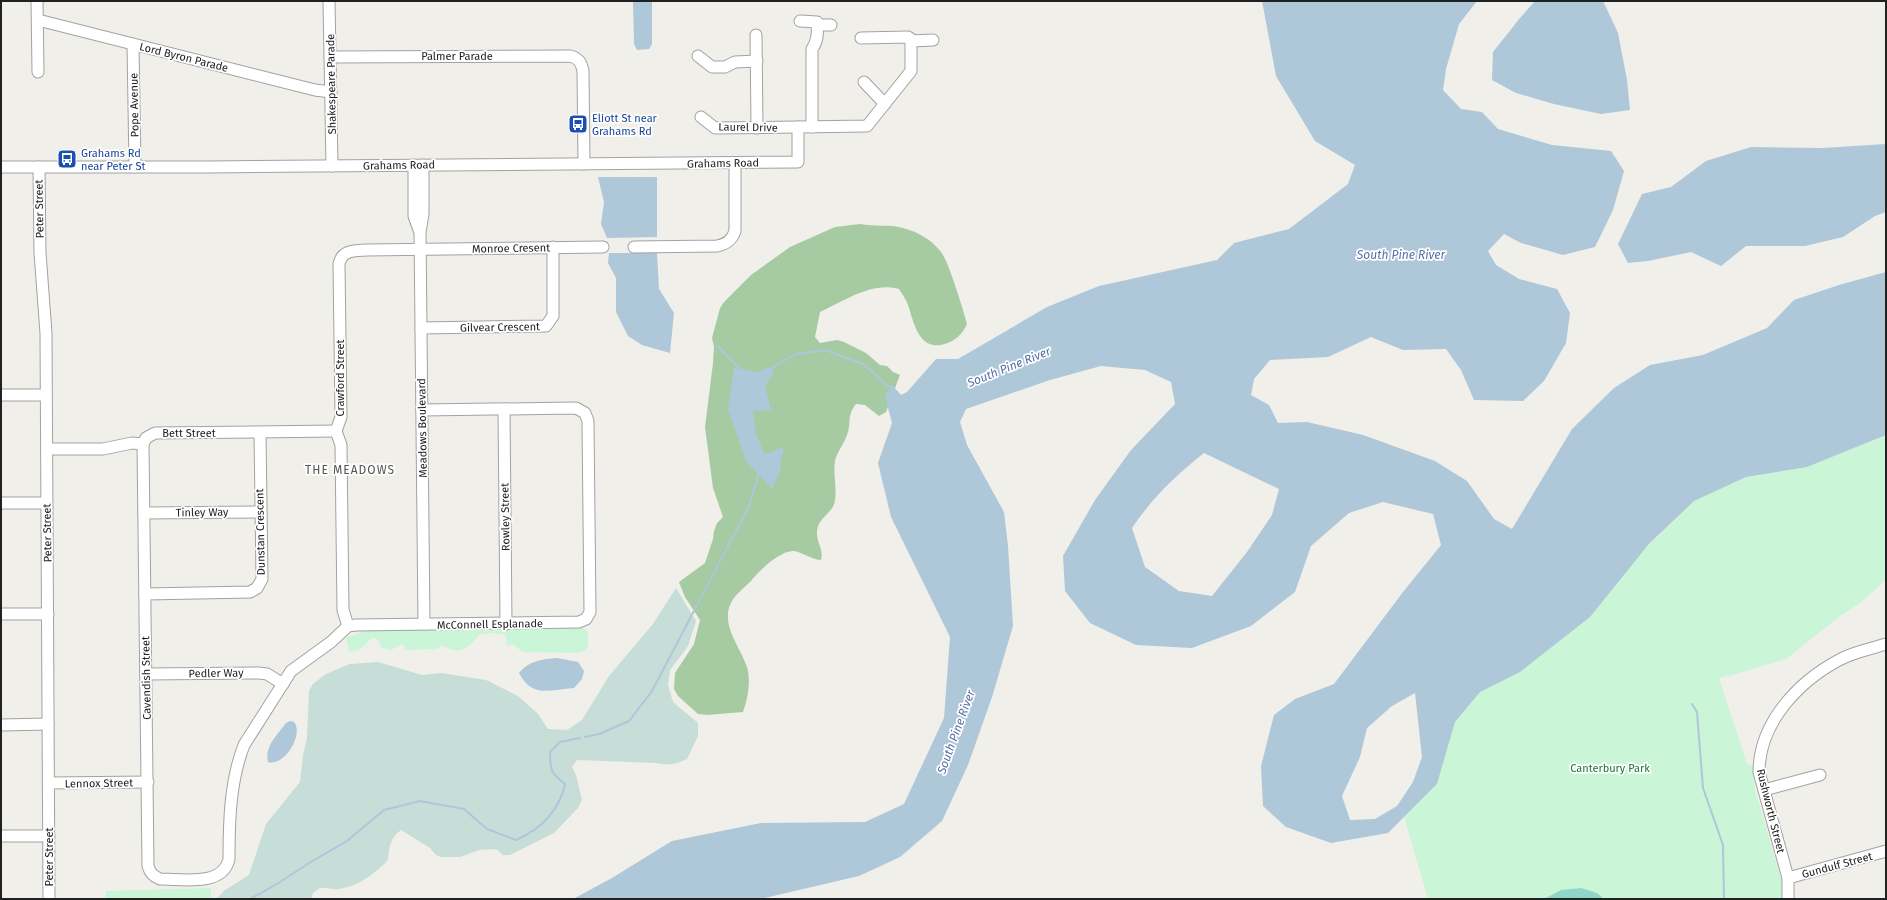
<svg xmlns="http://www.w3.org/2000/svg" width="1887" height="900" font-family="'Fira Sans',sans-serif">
  <rect width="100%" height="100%" fill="#f0efe9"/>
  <!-- forest -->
  <path fill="#a6cba2" d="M860,224C874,227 889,224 903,228C918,232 931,239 941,252C948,260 964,312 967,324C962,335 956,340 945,344C919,352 914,323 908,305C906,299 902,294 899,289C872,281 844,301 820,312L815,337L820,343L837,340L844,342L866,353L880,365L887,366L893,372L900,375L886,412L879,416L865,405L856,404C846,417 852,422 847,435C844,444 837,452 835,461C833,473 837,488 835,500C834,513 818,517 817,531C816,542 824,549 821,560C811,559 807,555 798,552C784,546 759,571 751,581C745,587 737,593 732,601C719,623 740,646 747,667C751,681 748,698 743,712L707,715L698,714L678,696L674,689L675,673L694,644L700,620L685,597L679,582L705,563L713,539L714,531L717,523L723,517L713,488L705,427L713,363L714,347L712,338L720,308L724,302L751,275L790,247L835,227Z"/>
  <!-- wetland -->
  <path fill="#c7ddd7" d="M676,588L696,621L688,646L670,670L668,685L673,702L698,723V736L687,759C677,764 668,766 657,763L577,760L572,767L576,775L582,800L578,808L554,833L510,855H503L496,849L479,850L460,857H442L436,855L430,848L401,830C390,838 389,847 388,860C374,874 359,886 339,889C332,890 326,887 320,888L313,893L311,899H216L225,890L249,875L266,824L300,782L303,755L307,738L309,691L313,684L326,674L350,664L378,662L422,675L441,673L486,680L518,696L538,714L548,729L567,730L582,720L609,676L653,624Z"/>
  <!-- park -->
  <g fill="#cbf5d7">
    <polygon points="1886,435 1886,580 1860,603 1840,616 1786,659 1736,674 1719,678 1747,764 1753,766 1755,790 1782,882 1782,899 1428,899 1404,817 1437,784 1455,722 1480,691 1520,672 1694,501 1746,477 1807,467"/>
    <path d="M583,627L588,632V647L584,651L577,653L523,652L512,644L507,646L506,635L494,633L480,634C468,648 460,657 442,645L437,649L406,650L402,644L391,650L382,648L377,639L372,638L359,650L349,652L346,638L366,630Z"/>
    <polygon points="211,888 211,899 105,899 106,891"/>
  </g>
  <!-- pitch -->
  <polygon fill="#8fd7c9" points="1581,888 1597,893 1604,899 1544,899 1561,890"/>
  <!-- water -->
  <g fill="#aec7d9" fill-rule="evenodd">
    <polygon points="633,1 652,1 652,44 649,49 637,50 634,44"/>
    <path d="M1262,1H1477L1459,24L1446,69L1443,90L1461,109L1482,112L1498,129L1552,145L1611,151L1624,171L1613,210L1595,247L1563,255L1521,243L1504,234L1488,251L1496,265L1519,279L1557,289L1570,313L1566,343L1544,381L1523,401L1474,400L1461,370L1446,349L1403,350L1371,337L1328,357L1270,360L1254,379L1251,395L1269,405L1278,423L1307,422L1363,435L1435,461L1467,481L1494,519L1512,529L1572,429L1614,388L1650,365L1703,355L1767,328L1794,300L1839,285L1886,272V435L1807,467L1746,477L1694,501L1648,545L1590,617L1520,672L1480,692L1455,722L1437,784L1388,833L1331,843L1286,827L1263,806L1261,766L1274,715L1295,699L1334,684L1403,592L1441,545L1433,514L1383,502L1349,513L1311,546L1295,592L1251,626L1192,648L1136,645L1090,623L1065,591L1063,556L1095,500L1131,450L1175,404L1171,382L1145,370L1101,366L1050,380L966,409L960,422L967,445L1004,512L1008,546L1013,626L992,697L968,765L942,821L900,857L859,876L769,897L759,899H573L612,878L672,841L761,823L865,822L904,804L944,718L950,637L891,517L878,463L892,423L885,396L892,385L901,395L907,392L936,359H958L1047,307L1099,286L1217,260L1234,243L1289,229L1348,184L1355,165L1315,141L1276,76ZM1204,453L1279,489L1272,515L1247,552L1212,596L1179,591L1145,567L1132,528C1152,498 1176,475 1204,453ZM1415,693L1422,757L1413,782L1397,806L1375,819L1350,820L1342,796L1360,757L1367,728L1392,706Z"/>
    <polygon points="1535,1 1603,1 1618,33 1627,80 1630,110 1601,114 1554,104 1516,93 1492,80 1493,52 1520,18"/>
    <polygon points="1886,144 1886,212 1875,216 1843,237 1805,246 1746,246 1721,266 1691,252 1648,261 1628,263 1618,244 1642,194 1671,187 1706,161 1751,147 1822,148"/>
    <polygon points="598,177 657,177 657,237 607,238 601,224 604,202"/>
    <polygon points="609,253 657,253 659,289 674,313 670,353 642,345 628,336 616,312 616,278 608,263"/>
    <polygon points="767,367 775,370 765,386 771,410 753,411 756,435 765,454 784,447 780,463 781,469 772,489 746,461 728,409 734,368 759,372"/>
    <path d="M557,658L578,662L584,671L582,679L574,688C549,690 532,698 519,673C528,661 543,659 557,658Z"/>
    <path d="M290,721L294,722C304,734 285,767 268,762C264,747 277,735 286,723Z"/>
  </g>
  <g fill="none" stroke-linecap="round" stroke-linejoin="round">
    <!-- stream -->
    <g stroke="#aec7d9" stroke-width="2">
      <polyline points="717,345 741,370"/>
      <polyline points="770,369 796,354 825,350 863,364 892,389"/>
      <polyline points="1692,704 1697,712 1703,788 1723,845 1724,899"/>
      <polyline points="585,737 599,734 629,721 652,691 749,506 759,472"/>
      <path d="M250,899L277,884L309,863L347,841L384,810L420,801L464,809L487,829L516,840C541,829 559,811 565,784C551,774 550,769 550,752L560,742L580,738"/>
    </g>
    <!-- minor casing -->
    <g stroke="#a2a2a2" stroke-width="13">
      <g id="minor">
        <polyline points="37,1 38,72"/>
        <polyline points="329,1 332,166"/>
        <polyline points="38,20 315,90 331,92"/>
        <path d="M800,21L817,22C818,32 818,41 812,49V127"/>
        <polyline points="818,25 831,25"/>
        <polyline points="756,35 757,128"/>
        <polyline points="911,41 933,40"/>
        <polyline points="133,44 135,167"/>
        <polyline points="698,56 712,67 725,67 735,62 757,61"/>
        <path d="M330,57L571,56C579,59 581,62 583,71L584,164"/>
        <polyline points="864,82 885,104"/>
        <polyline points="701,117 715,128 798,127"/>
        <polyline points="414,165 414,216 419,230"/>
        <polyline points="423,165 423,214 420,232 424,624"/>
        <polyline points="1,167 209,167 798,162 798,127 867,126 911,71 911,39 908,37 861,38"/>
        <polyline points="39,167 40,253 46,333 49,899"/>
        <path d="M634,247L717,246C727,244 732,240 735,231V163"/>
        <polyline points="421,328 546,326 553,316 553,247"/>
        <polyline points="1,395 45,395"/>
        <polyline points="504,410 506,624"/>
        <path d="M143,444L148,866C150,873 153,876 160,879C182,879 223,887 229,859C229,821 230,781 244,745L291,671L331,642L348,626L356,625L579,622L586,619L590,612L588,421L585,413L576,408L422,410"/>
        <polyline points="47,449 103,449 132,443 143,444 146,438 155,433 336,431"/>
        <polyline points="1,503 46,503"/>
        <polyline points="144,513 260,512"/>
        <polyline points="145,594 250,592 257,588 262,579 260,433"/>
        <polyline points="1,614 48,614"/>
        <path d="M348,626L343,610L341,445L336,431L341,417L339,264C342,250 353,251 366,250L603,247"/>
        <polyline points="146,674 259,673 267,674 283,684"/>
        <polyline points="1,725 48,724"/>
        <polyline points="49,783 148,782"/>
        <polyline points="1764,790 1820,775"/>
        <polyline points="1,836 49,836"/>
        <polyline points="1788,878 1886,851"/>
        <path d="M1788,899V878L1759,772C1759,723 1798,682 1839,660C1853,652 1871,649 1886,644"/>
      </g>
    </g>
    <!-- minor -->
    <use href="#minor" stroke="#fff" stroke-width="11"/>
  </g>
  <!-- icons -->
  <defs>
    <g id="bus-square" transform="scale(1)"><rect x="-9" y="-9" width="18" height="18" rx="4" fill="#1a4fb4" stroke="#fff"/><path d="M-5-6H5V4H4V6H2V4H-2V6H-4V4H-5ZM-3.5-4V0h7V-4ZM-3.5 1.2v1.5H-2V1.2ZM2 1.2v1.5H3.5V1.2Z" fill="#fff"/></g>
  </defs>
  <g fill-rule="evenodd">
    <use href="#bus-square" x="578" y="124"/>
    <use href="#bus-square" x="67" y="159"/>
  </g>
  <g text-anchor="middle" stroke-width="3.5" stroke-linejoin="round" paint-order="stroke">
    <!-- street labels -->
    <g font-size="11" fill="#212121" stroke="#fff">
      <text x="457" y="60">Palmer Parade</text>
      <text transform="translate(184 57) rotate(14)" y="4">Lord Byron Parade</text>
      <text transform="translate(331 84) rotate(-91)" y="4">Shakespeare Parade</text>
      <text transform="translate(134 105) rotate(-91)" y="4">Pope Avenue</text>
      <text transform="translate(748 127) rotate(1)" y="4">Laurel Drive</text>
      <text transform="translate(723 163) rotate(-1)" y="4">Grahams Road</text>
      <text transform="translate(399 165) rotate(-1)" y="4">Grahams Road</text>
      <text transform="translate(39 209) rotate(-91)" y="4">Peter Street</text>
      <text transform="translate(511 248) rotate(-1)" y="4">Monroe Cresent</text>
      <text transform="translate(500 327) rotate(-1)" y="4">Gilvear Crescent</text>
      <text transform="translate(340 378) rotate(-90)" y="4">Crawford Street</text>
      <text transform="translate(422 428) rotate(-91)" y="4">Meadows Boulevard</text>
      <text x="189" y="437">Bett Street</text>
      <text transform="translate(202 512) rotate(-1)" y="4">Tinley Way</text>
      <text transform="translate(505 517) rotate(-91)" y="4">Rowley Street</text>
      <text transform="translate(260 532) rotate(-91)" y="4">Dunstan Crescent</text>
      <text transform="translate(47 533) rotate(-91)" y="4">Peter Street</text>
      <text transform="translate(490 624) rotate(-1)" y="4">McConnell Esplanade</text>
      <text transform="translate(216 673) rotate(-1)" y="4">Pedler Way</text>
      <text transform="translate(146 678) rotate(-91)" y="4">Cavendish Street</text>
      <text transform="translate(99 783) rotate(-1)" y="4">Lennox Street</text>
      <text transform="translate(1771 811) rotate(76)" y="4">Rushworth Street</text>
      <text transform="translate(49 857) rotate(-90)" y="4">Peter Street</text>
      <text transform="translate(1837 865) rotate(-15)" y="4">Gundulf Street</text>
    </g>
    <!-- transit labels -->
    <g font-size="11" fill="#164399" stroke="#fff" text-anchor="start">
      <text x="592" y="122">Eliott St near<tspan x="592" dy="13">Grahams Rd</tspan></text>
      <text x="81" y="157">Grahams Rd<tspan x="81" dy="13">near Peter St</tspan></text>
    </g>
    <!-- park labels -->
    <g font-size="11" fill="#187632" stroke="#fff">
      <text x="1610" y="772">Canterbury Park</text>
    </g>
    <!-- water labels -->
    <g font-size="12" font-style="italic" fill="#566fa8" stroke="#fff">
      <text x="1401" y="259">South Pine River</text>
      <text transform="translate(1009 367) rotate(-22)" y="4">South Pine River</text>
      <text transform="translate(956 732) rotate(-70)" y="4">South Pine River</text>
    </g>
    <!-- neighbourhood labels -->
    <g font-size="12" letter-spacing="1" fill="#545454" stroke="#fff">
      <text x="350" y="474">THE MEADOWS</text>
    </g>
  </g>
  <!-- border -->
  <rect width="1887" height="900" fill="none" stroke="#212121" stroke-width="4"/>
</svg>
